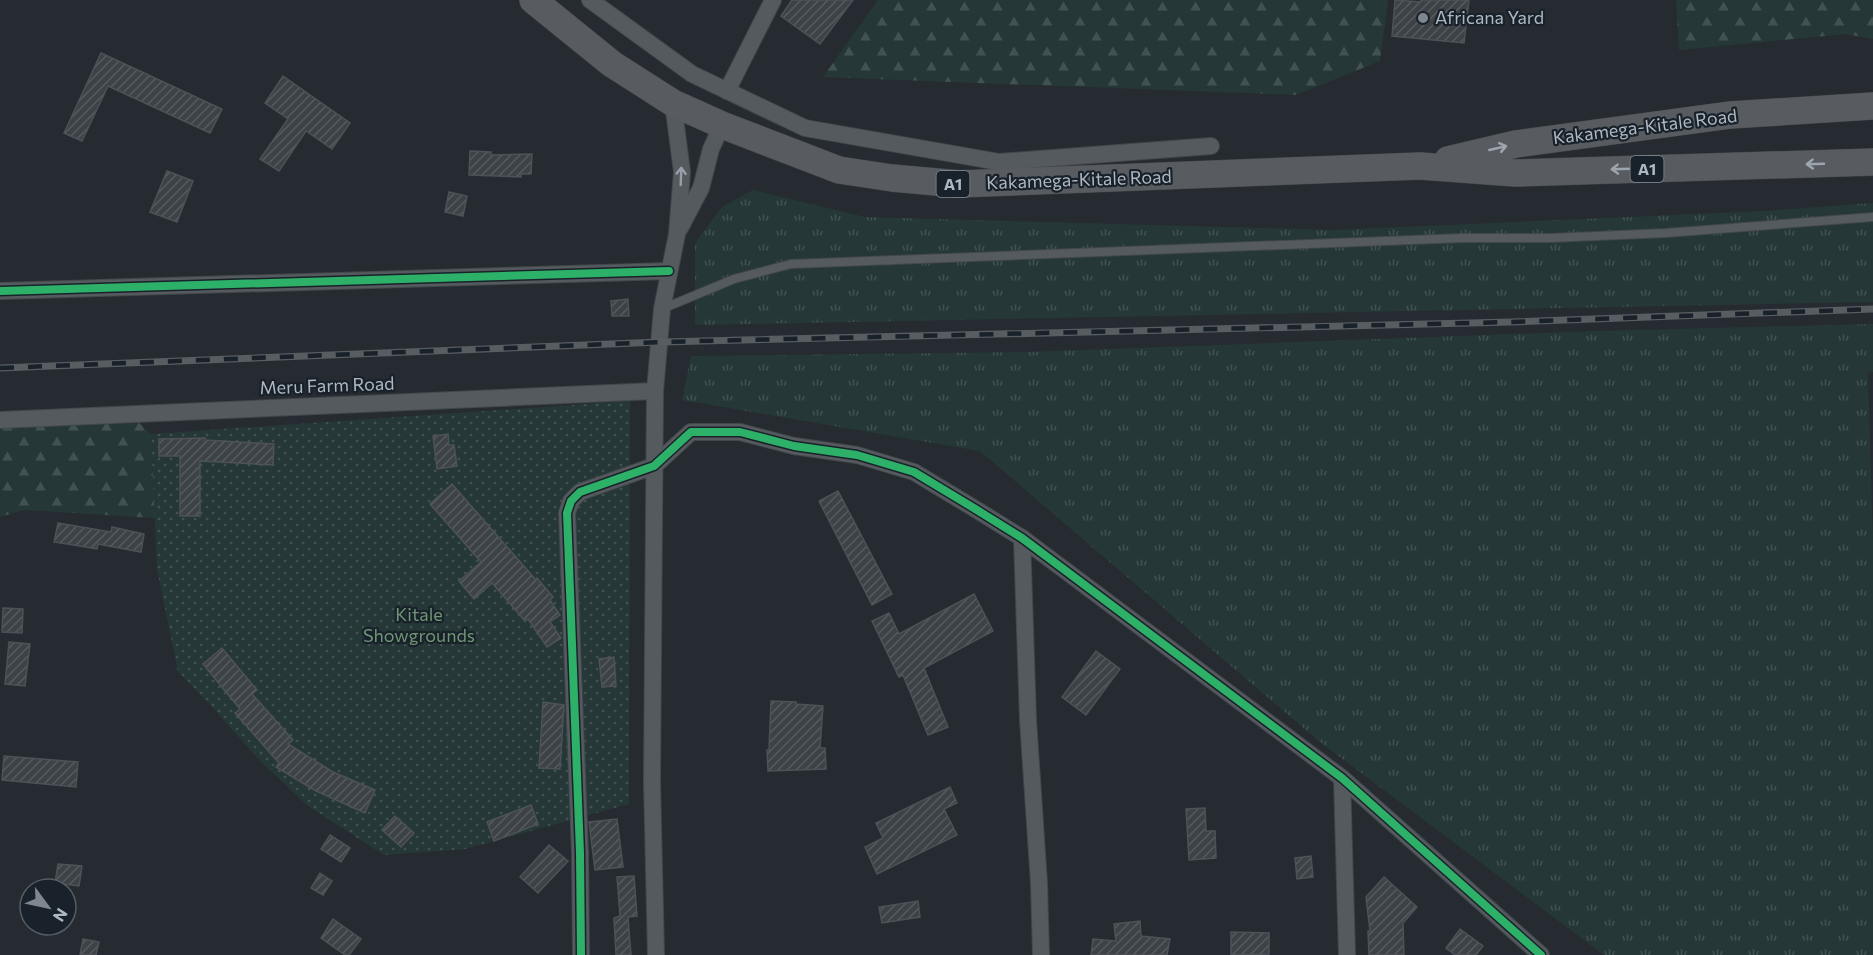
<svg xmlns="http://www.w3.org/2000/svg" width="1873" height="955" font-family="Commissioner,sans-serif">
  <defs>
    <pattern id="grass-tufts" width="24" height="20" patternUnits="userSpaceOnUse" patternTransform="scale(1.5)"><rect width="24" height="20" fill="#253737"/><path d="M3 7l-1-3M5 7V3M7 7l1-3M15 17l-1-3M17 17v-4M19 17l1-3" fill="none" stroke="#425252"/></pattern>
    <pattern id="forest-firs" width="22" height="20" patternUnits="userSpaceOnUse" patternTransform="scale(1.5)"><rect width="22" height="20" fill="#253737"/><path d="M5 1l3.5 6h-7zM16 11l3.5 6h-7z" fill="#425252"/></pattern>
    <pattern id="park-dots" width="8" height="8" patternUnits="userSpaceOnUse" patternTransform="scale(1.5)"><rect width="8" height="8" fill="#253737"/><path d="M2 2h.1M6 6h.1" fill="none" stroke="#425252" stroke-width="1.8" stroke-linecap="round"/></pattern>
    <pattern id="building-hatch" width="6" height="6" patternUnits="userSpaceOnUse" patternTransform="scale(1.5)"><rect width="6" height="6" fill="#3d4247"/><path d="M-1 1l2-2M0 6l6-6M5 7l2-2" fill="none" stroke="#565b60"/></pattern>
  </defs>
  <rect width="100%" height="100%" fill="#252b30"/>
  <!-- grass -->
  <g fill="url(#grass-tufts)">
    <polygon points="753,190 865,217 1334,230 1764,211 1873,203 1873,302 695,325 695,243 722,207"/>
    <polygon points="1873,324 1873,372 1868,373 1873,541 1873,955 1604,955 1320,742 980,451 682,400 691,356 1027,352 1596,331"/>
  </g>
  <!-- forest -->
  <g fill="url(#forest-firs)">
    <polygon points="878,0 1388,0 1380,61 1296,95 823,77"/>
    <polygon points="1676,0 1873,0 1873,39 1845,34 1679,50"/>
    <polygon points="139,423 151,434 155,518 24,510 0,517 0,428"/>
  </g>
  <!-- park -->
  <polygon fill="url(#park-dots)" points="630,401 629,804 465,849 384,855 308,806 260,761 202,696 178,672 157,569 151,434"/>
  <!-- building -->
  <g fill="url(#building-hatch)" stroke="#4d5258" stroke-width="1.5">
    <polygon points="792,0 853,0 820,44 781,16"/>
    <polygon points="1395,0 1421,2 1421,0 1469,0 1464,43 1392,36"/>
    <polygon points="101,53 222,109 210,133 108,86 82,141 64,133"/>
    <polygon points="283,76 350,123 332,149 306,131 279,171 260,159 288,119 265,103"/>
    <polygon points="470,151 491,152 491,155 532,154 531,174 521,174 521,177 469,175"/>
    <polygon points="167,171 193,181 177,222 150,212"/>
    <polygon points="449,192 467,196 463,216 445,212"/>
    <polygon points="628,299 629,316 612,316 611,301"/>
    <polygon points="448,434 449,445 454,445 457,466 437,469 433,436"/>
    <polygon points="205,438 205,440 274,444 273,465 200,461 200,516 180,516 180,456 159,456 159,439"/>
    <polygon points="452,484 536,580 537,578 553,597 550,600 560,615 550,622 561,638 547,647 528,619 525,621 492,583 474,599 459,581 481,562 430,504"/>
    <polygon points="838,491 892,594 872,605 819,501"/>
    <polygon points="58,523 111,532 112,527 144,534 141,552 98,544 97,549 54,542"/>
    <polygon points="974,594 993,631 924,668 948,727 928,735 903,675 899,677 872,621 889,613 899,634"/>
    <polygon points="3,608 23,609 22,633 2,632"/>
    <polygon points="9,642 30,644 25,686 5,684"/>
    <polygon points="222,648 257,690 252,694 293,740 288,744 333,772 375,790 365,813 316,791 276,767 279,763 235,713 240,709 203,664"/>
    <polygon points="1096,651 1120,669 1086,715 1062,697"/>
    <polygon points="614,657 616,686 602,687 599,659"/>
    <polygon points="771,701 796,702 796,704 823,706 820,748 825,748 826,769 768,771 767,750 769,750"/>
    <polygon points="543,702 564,705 560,769 539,768"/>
    <polygon points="4,756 78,762 76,787 2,780"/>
    <polygon points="950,787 957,803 944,809 957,835 877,874 865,847 883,838 876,823"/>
    <polygon points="531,805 538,824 494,841 487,822"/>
    <polygon points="1205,808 1206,831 1215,831 1216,858 1189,860 1186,809"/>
    <polygon points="395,816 414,833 401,847 382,830"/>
    <polygon points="617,819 623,867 595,870 589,822"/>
    <polygon points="330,835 350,848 341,862 321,849"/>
    <polygon points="549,845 568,861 538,893 520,877"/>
    <polygon points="1311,856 1313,877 1297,879 1295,858"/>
    <polygon points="58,864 82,866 79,886 55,883"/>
    <polygon points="320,873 332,881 323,895 311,888"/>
    <polygon points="634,876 637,916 628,917 631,955 616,955 614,918 620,916 617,877"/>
    <polygon points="1384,877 1417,907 1403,923 1404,955 1369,955 1368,931 1370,931 1366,897"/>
    <polygon points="918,901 920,917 882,923 879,907"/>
    <polygon points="333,919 361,939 349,955 345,955 321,938"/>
    <polygon points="1140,921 1141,936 1170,939 1167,955 1091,955 1093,939 1116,941 1114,924"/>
    <polygon points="1460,929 1483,946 1476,955 1455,955 1446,948"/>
    <polygon points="1231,932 1269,933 1269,954 1231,955"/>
    <polygon points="83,939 99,942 96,955 80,955"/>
  </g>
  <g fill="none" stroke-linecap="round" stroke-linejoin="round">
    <!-- service casing -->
    <g stroke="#42474b" stroke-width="10">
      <polyline id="service" points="662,309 734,279 791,264 1462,238 1551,238 1666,233 1873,217"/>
    </g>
    <!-- minor casing -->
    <g stroke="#42474b" stroke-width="18">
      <g id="minor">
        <polyline points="590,0 692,74 805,128 999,162 1211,146"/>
        <polyline points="727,91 773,0"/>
        <polyline points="680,228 701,188 711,149 722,125"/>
        <polyline points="0,291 669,271"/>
        <polyline points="0,420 655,391"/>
        <polyline points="1022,538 1028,720 1039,883 1041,955"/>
        <polyline points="1342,778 1347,955"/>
        <polyline points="581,955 580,853 567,513 571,501 580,492 654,466 691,432 740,432 794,446 857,455 914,472 977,510 1022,538 1342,778 1541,955"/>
        <polyline points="656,955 652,781 655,391 662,309 677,234 682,172 673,103"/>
      </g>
    </g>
    <!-- trunk casing -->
    <g stroke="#42474b" stroke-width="28">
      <g id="trunk">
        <polyline points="533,0 612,64 673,103 722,125 839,170 892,178 959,184 1420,166 1515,173 1873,162"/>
        <polyline points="1448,160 1516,144 1730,115 1873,106"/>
      </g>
    </g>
    <!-- service -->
    <use href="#service" stroke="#555a5f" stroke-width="8"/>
    <!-- minor -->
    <use href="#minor" stroke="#555a5f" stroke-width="16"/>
    <!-- trunk -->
    <use href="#trunk" stroke="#585c60" stroke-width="27"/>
    <!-- rail casing -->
    <g stroke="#585d62" stroke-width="7">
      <polyline id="rail" points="0,368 661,342 1511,322 1873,309"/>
    </g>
    <!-- rail -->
    <use href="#rail" stroke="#19222a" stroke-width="4.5" stroke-dasharray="14" stroke-linecap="butt"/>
    <!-- cycleway casing -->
    <g stroke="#19222a" stroke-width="11">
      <g id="cycleway">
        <polyline points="0,291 669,271"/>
        <polyline points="581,955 580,853 567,513 571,501 580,492 654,466 691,432 740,432 794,446 857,455 914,472 977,510 1022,538 1342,778 1541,955"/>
      </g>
    </g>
    <!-- cycleway -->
    <use href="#cycleway" stroke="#2db169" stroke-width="8"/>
  </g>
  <!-- one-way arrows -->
  <defs><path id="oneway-shaft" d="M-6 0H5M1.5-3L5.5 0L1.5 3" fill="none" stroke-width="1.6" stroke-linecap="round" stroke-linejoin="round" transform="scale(1.5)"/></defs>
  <g stroke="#9da6ae">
    <use href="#oneway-shaft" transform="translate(1498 148) rotate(-13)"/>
    <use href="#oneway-shaft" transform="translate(1815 164) rotate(178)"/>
    <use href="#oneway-shaft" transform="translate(1620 169) rotate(178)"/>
  </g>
  <use stroke="#98a0a9" href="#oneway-shaft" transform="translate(681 176) rotate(-88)"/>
  <!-- markers -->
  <circle fill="#7e878f" stroke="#19222a" stroke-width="2" cx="1423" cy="18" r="6"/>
  <g text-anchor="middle" stroke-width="4.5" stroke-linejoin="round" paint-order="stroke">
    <!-- shield labels -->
    <g fill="#19222a" stroke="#818b94" stroke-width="1.5">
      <rect x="1630.5" y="156" width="33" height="26" rx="4.5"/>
      <rect x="936.5" y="171" width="33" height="26" rx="4.5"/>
    </g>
    <g font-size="16" font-weight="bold" fill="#aeb8c2">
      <text x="1647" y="175">A1</text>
      <text x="953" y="190">A1</text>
    </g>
    <!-- poi labels -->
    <g font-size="18" fill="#aeb8c2" stroke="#19222a" text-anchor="start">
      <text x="1435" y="24">Africana Yard</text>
    </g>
    <!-- street labels -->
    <g font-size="18" fill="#aeb8c2" stroke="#19222a">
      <text transform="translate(1645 127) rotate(-7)" y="6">Kakamega-Kitale Road</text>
      <text transform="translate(1079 180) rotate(-2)" y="6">Kakamega-Kitale Road</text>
      <text transform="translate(327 386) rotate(-2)" y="6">Meru Farm Road</text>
    </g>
    <!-- park labels -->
    <g font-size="18" fill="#6f9674" stroke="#19222a">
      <text x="419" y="621">Kitale<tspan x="419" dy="21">Showgrounds</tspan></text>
    </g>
  </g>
  <!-- north arrow -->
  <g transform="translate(48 907) rotate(123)"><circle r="28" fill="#19222a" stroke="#555e67" stroke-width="1.5"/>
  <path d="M0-4.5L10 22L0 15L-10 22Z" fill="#7e878f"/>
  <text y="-9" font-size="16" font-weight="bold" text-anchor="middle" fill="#aeb8c2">N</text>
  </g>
</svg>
